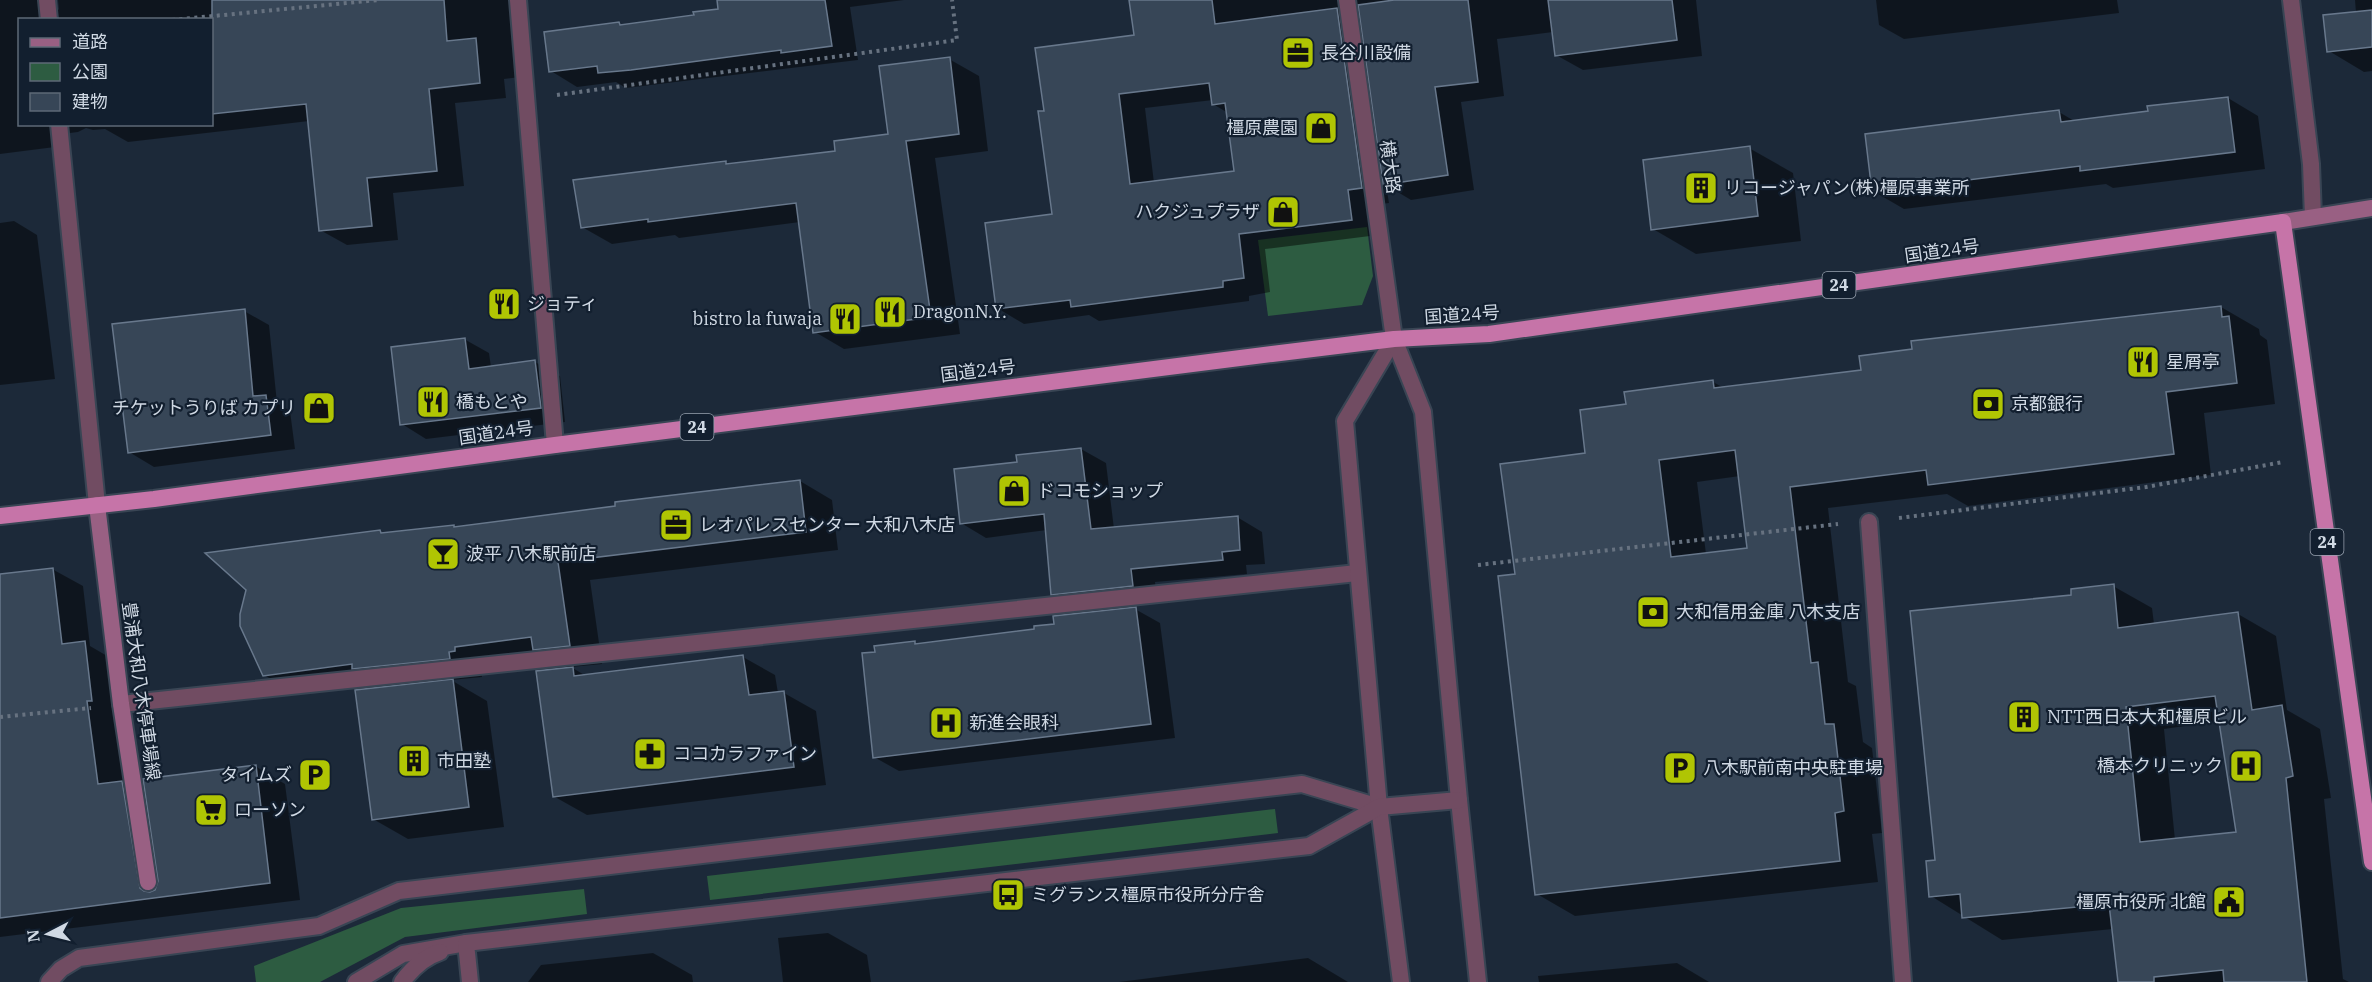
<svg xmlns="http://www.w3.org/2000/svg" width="2372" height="982" font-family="'IBM Plex Serif','Noto Sans JP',serif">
  <rect width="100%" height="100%" fill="#1c2939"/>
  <!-- green -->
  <g fill="#2d5c41">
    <polygon points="1367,227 1373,276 1362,305 1268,316 1258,240"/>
    <polygon points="1275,809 1278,833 710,900 707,876"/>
    <polygon points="584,889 587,914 405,937 320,982 256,982 254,966 401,908"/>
  </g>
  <!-- shadow -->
  <g fill="#0007" fill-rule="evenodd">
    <path d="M0,0H44L59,10L58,0H521L529,76L504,79L506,98L455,103L464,186L393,193L398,240L347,245L320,230L309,121L128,142L105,129L93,130L86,128L78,132L54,135L55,147L0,154ZM20,20H212V124H20Z"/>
    <polygon points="718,0 904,0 850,7 858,60 626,88 616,82 577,87 551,71 619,24 623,26 695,17 720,11"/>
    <path d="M1131,0H1696L1702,56L1583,70L1556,55L1553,32L1497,39L1504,96L1461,102L1474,190L1411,200L1386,185L1389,203L1374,205L1378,235L1265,249L1270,292L1249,296V301L1099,321L1089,315L1024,324L997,308L1054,215L1045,112L1136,36ZM1213,100V104L1228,113L1236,172L1154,183L1145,108Z"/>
    <polygon points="1876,0 2117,0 2119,13 1904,39 1879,25"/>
    <polygon points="2355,0 2372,0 2372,71 2364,72 2329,51 2356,13"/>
    <polygon points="949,59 979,76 988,151 935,158 960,334 844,349 815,332 800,222 679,238 675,235 612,244 582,227 726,162 731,165 837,152 890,135"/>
    <polygon points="2228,98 2258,116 2265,169 2113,188 2106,184 1904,209 1873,191 2059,112 2076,122 2149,113"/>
    <polygon points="1749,148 1793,173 1801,241 1696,254 1653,229"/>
    <polygon points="14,221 37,235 55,379 0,385 0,223"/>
    <path d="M2221,307L2259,329L2260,335L2267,340L2275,404L2204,413L2211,475L1968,506L1947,494L1828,508L1848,682L1856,686L1863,742L1872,748L1882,833L1872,834L1878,882L1575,916L1537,894L1516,576L1587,454L1627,405L1713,382L1724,388L1863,371ZM1740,476L1749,549L1706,554L1697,482Z"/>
    <polygon points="244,311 269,325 277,403 290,411 295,449 154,467 129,452"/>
    <polygon points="464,339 489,353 491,367 535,362 560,376 565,422 426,439 402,424"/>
    <polygon points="1081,449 1106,463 1114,529 1237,517 1262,532 1265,564 1246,565 1247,574 1155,582 1157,600 1078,608 1053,594 1047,530 986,538 961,523 1018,463"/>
    <polygon points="800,481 832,500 838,550 590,580 602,664 571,667 586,676 743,657 775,675 778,693 784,693 816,711 826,785 587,815 555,797 569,669 549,657 481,670 482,677 451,680 487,701 504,827 408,839 373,819 388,688 380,683 297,694 264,675 380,532 384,534 453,526 457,528"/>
    <polygon points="52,569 83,586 90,646 114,660 125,785 147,797 255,766 285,784 300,900 0,937 0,575"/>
    <path d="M2113,586L2152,608L2154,624L2238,614L2276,636L2287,710L2320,729L2331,798L2324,799L2343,979L2349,982H2120L2113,929L2002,940L1931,896L1937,862L2072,596ZM2220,721L2238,833L2175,840L2164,729Z"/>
    <polygon points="1135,609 1160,623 1175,738 899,771 874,757 877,654 915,643 919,645 1036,631"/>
    <polygon points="828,933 867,955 871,982 783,982 778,938"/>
    <polygon points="653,953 692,975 693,982 528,982 541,965"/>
    <polygon points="1308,958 1348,982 1119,982"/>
    <polygon points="1677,963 1709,982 1539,982 1538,976"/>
  </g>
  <!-- building -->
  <g fill="#374657" stroke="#68788c" stroke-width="1.5" fill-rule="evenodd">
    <polygon points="212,0 444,0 447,41 476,38 480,83 429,89 437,171 367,178 372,226 319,231 306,104 212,114"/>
    <polygon points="717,0 825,0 832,46 781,53 781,50 631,70 598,73 597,66 549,72 544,32 619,22 620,25 694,15 693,12 718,9"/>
    <path d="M1129,0H1212L1215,24L1337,8L1362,188L1348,190L1352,220L1239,234L1244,278L1223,281V287L1071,307L1070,300L996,309L985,223L1052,214L1038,111H1044L1035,48L1134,35ZM1209,83L1212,105L1225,103L1234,171L1130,184L1119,94Z"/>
    <polygon points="1394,0 1468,0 1478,82 1435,87 1448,175 1383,185 1358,5"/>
    <polygon points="1548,0 1672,0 1677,40 1555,56"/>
    <polygon points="2372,10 2372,47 2327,52 2323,15"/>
    <polygon points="950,57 959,134 906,141 931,317 813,333 796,203 648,222 648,219 581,228 573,180 726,161 726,164 835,151 834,141 888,134 879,66"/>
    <polygon points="2228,97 2235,152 2080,171 2080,166 1872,192 1865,134 2059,110 2061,122 2148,111 2147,106"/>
    <polygon points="1750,146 1758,216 1651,230 1643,160"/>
    <path d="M2221,306L2222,317L2229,316L2237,383L2166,392L2174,454L1928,485L1926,470L1790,487L1811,663L1818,662L1825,724H1834L1844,811L1835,813L1840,861L1535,895L1498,576L1515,574L1500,464L1585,453L1580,410L1626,404L1624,392L1713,380L1714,388L1861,370L1859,356L1912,349L1911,341ZM1735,450L1747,548L1671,557L1659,460Z"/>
    <polygon points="245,309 253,396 266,395 271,435 128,453 112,324"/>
    <polygon points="465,338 469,369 535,360 541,408 400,425 391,347"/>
    <polygon points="1081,448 1091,529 1238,516 1240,550 1222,552 1223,560 1131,569 1133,586 1051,595 1044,514 960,524 954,469 1017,462 1016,455"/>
    <polygon points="800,480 806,532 558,562 570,646 533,650 531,637 455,647 455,651 449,652 450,659 352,669 352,664 263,676 240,626 240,614 246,590 205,553 380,530 381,533 454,525 454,527 615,506 615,502"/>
    <polygon points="53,568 62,644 85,641 92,701 87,701 98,784 122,781 140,888 144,891 150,892 155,890 158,881 143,779 256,765 270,883 0,918 0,574"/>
    <path d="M2114,584L2118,628L2238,612L2252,710L2282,705L2293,776L2286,778L2307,982H2224L2223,970L2154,977V982H2118L2109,904L1962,918L1960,894L1929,897L1926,861L1935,860L1910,611L2071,595V589ZM2215,696L2236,832L2140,842L2126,707Z"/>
    <polygon points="1136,607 1151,724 873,758 862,653 875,652 874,646 915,641 915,644 1034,629 1034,626 1054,624 1053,616"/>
    <polygon points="743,655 749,695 784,691 794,767 553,797 536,671 573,667 574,676"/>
    <polygon points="453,679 469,807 372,820 355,690"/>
  </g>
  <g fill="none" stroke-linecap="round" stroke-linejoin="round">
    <!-- minor casing -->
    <g stroke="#394554" stroke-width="20">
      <g id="minor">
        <polyline points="47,0 49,20"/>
        <polyline points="518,0 555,445"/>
        <polyline points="1347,0 1394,339"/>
        <polyline points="2291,0 2311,164 2313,217"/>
        <polyline points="59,124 97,505"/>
        <polyline points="1869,522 1903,982"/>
        <polyline points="121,704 1357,573"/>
        <polyline points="49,982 61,969 79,958 319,926 399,891 1302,784 1379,807"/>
        <polyline points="356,982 403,954 466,943"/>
        <path d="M402,982C411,970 424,957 440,952"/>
      </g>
    </g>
    <!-- tertiary casing -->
    <g stroke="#394554" stroke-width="20">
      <g id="tertiary">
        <polyline points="1394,339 1345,421 1379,807 1401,982"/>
        <polyline points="1394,339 1423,412 1459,800 1478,982"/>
        <polyline points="470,982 466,943 1309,846 1379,807 1459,800"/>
      </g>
    </g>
    <!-- secondary casing -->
    <g stroke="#394554" stroke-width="20">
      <g id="secondary">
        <polyline points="2283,222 2372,208"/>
        <polyline points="97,505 121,704 148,882"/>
      </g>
    </g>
    <!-- trunk casing -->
    <g stroke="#394554" stroke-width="20">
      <polyline id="trunk" points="0,516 154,499 555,445 1272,354 1394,339 1489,334 2283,222 2372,862"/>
    </g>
    <!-- path -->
    <g stroke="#677280" stroke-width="4" stroke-dasharray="3 4.5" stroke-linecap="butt">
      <polyline points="172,20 378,0"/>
      <polyline points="557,95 957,40 952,0"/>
      <polyline points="1899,518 2146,487 2283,462"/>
      <polyline points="1478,565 1838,524"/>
      <polyline points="0,717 91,708"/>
    </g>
    <!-- minor -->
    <use href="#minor" stroke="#714c62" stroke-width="16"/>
    <!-- tertiary -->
    <use href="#tertiary" stroke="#714c62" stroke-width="16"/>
    <!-- secondary -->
    <use href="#secondary" stroke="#996083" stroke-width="16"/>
    <!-- trunk -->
    <use href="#trunk" stroke="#c674a8" stroke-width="16"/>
  </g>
  <!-- icons -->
  <defs>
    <g id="office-square" transform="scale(1.725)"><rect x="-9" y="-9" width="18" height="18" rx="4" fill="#b0c503" stroke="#121f2f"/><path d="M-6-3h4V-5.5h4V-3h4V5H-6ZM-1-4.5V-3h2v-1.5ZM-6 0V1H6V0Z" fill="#111"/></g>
    <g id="shop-square" transform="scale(1.725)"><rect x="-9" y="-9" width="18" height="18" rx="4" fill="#b0c503" stroke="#121f2f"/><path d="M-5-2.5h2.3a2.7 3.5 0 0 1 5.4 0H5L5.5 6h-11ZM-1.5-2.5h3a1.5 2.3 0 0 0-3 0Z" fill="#111"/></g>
    <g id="building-square" transform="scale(1.725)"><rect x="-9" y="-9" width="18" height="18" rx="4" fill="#b0c503" stroke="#121f2f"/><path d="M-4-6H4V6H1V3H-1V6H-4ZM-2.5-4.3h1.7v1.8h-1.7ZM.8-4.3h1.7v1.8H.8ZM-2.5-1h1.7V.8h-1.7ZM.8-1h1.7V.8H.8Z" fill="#111"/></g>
    <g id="restaurant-square" transform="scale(1.725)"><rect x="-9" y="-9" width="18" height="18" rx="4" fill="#b0c503" stroke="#121f2f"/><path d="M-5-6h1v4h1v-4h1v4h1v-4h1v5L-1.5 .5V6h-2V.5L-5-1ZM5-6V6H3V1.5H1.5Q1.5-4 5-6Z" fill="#111"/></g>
    <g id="bank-square" transform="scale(1.725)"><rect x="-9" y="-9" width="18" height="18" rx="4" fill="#b0c503" stroke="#121f2f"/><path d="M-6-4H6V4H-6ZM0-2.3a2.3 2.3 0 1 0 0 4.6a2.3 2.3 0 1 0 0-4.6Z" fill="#111"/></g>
    <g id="bar-square" transform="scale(1.725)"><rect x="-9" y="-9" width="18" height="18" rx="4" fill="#b0c503" stroke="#121f2f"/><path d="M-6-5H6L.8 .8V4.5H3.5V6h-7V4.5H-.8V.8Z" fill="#111"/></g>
    <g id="hospital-square" transform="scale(1.725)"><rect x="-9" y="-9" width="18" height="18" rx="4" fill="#b0c503" stroke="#121f2f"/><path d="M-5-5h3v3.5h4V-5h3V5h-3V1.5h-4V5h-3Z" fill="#111"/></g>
    <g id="pharmacy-square" transform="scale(1.725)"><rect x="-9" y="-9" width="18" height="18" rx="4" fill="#b0c503" stroke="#121f2f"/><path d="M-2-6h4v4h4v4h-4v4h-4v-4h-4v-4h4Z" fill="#111"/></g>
    <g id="parking-square" transform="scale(1.725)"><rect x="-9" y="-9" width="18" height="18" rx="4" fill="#b0c503" stroke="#121f2f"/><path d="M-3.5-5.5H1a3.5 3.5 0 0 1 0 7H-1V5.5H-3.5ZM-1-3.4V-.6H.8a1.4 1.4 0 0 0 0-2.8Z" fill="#111"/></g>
    <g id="supermarket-square" transform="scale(1.725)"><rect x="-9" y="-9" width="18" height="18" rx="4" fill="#b0c503" stroke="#121f2f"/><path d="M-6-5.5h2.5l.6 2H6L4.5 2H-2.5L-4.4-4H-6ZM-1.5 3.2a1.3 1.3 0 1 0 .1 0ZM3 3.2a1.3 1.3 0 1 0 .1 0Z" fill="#111"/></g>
    <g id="bus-square" transform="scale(1.725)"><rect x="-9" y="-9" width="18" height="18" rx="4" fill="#b0c503" stroke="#121f2f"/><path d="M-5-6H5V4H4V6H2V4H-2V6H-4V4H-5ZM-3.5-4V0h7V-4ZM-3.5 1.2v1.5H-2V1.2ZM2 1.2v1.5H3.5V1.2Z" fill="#111"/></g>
    <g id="civic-square" transform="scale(1.725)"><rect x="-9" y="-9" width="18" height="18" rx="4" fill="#b0c503" stroke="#121f2f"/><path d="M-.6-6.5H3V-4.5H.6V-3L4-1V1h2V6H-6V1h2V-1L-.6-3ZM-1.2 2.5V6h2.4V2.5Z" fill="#111"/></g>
  </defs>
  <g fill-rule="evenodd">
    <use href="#office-square" x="1298" y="53"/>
    <use href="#shop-square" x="1321" y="128"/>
    <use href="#building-square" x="1701" y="188"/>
    <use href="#shop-square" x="1283" y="212"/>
    <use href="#restaurant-square" x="504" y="304"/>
    <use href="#restaurant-square" x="890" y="312"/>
    <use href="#restaurant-square" x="845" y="319"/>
    <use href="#restaurant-square" x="2143" y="362"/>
    <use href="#restaurant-square" x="433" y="402"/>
    <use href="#bank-square" x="1988" y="404"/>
    <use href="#shop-square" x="319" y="408"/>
    <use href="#shop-square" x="1014" y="491"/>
    <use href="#office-square" x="676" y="525"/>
    <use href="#bar-square" x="443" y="554"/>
    <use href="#bank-square" x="1653" y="612"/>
    <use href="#building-square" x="2024" y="717"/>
    <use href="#hospital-square" x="946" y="723"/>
    <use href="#pharmacy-square" x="650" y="754"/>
    <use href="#building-square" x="414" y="761"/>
    <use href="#hospital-square" x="2246" y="766"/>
    <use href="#parking-square" x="1680" y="768"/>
    <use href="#parking-square" x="315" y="775"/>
    <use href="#supermarket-square" x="211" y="810"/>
    <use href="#bus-square" x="1008" y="895"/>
    <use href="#civic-square" x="2229" y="902"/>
  </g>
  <g text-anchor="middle" stroke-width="4.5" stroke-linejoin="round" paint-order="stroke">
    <!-- shield labels -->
    <g fill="#121f2f" stroke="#97a1ae" stroke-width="1.5">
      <rect x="1822.5" y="272" width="33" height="26" rx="4.5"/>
      <rect x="680.5" y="414" width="33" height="26" rx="4.5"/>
      <rect x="2310.5" y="529" width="33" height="26" rx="4.5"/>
    </g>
    <g font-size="16" font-weight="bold" fill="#d0d9e4">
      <text x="1839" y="291">24</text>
      <text x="697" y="433">24</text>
      <text x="2327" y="548">24</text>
    </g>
    <!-- poi labels -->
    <g font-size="18" fill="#d0d9e4" stroke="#121f2f" text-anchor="start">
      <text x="1321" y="59">長谷川設備</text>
      <text x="1298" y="134" text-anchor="end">橿原農園</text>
      <text x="1724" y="194">リコージャパン(株)橿原事業所</text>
      <text x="1260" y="218" text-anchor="end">ハクジュプラザ</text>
      <text x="527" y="310">ジョティ</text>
      <text x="913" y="318">DragonN.Y.</text>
      <text x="822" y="325" text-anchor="end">bistro la fuwaja</text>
      <text x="2166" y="368">星屑亭</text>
      <text x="456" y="408">橋もとや</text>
      <text x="2011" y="410">京都銀行</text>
      <text x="296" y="414" text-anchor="end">チケットうりば カプリ</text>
      <text x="1037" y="497">ドコモショップ</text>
      <text x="699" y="531">レオパレスセンター 大和八木店</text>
      <text x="466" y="560">波平 八木駅前店</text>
      <text x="1676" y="618">大和信用金庫 八木支店</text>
      <text x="2047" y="723">NTT西日本大和橿原ビル</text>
      <text x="969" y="729">新進会眼科</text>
      <text x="673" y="760">ココカラファイン</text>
      <text x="437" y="767">市田塾</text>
      <text x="2223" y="772" text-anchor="end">橋本クリニック</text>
      <text x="1703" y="774">八木駅前南中央駐車場</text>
      <text x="292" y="781" text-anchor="end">タイムズ</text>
      <text x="234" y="816">ローソン</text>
      <text x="1031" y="901">ミグランス橿原市役所分庁舎</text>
      <text x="2206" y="908" text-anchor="end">橿原市役所 北館</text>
    </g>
    <!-- street labels -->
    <g font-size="18" fill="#d0d9e4" stroke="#121f2f">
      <text transform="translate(1390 167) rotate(82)" y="6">横大路</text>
      <text transform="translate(1942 251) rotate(-8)" y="6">国道24号</text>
      <text transform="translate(1462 315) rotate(-4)" y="6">国道24号</text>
      <text transform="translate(978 371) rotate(-7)" y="6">国道24号</text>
      <text transform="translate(496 433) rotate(-8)" y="6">国道24号</text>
      <text transform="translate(141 691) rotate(82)" y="6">豊浦大和八木停車場線</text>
    </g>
  </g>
  <!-- legend -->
  <rect x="18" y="18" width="195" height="108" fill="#121f2f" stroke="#5e6977" stroke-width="1.5"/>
  <rect x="30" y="38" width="30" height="9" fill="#996083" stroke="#5e6977" stroke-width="1.5"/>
  <text x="72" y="48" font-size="18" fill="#d0d9e4">道路</text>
  <rect x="30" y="63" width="30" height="18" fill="#2d5c41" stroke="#5e6977" stroke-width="1.5"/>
  <text x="72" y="78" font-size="18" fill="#d0d9e4">公園</text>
  <rect x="30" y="93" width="30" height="18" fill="#374657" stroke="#5e6977" stroke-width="1.5"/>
  <text x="72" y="108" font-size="18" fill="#d0d9e4">建物</text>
  <!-- north arrow -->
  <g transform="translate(48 934) rotate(263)" stroke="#121f2f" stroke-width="4.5" paint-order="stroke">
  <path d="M0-4.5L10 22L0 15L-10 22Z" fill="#d0d9e4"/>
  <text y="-9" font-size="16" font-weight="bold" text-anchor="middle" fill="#d0d9e4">N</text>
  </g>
</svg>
